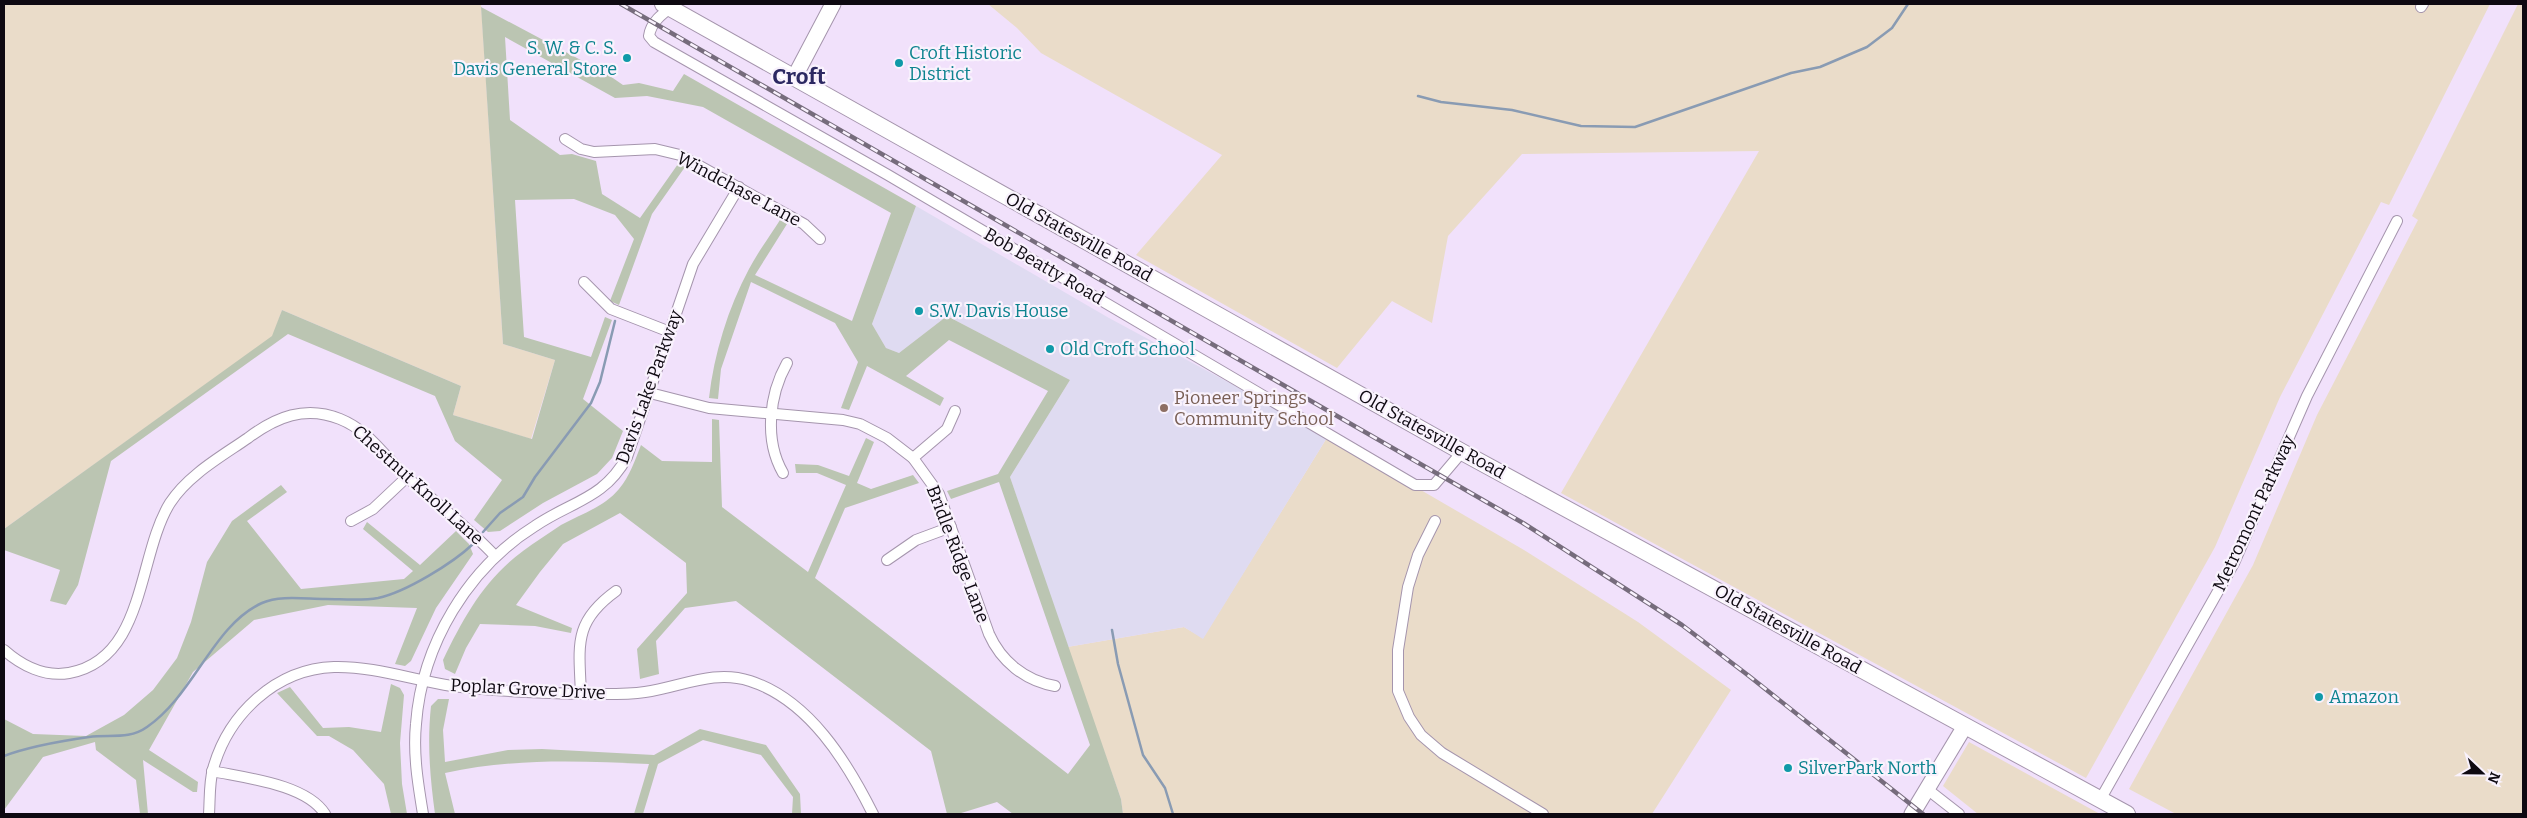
<svg xmlns="http://www.w3.org/2000/svg" width="2527" height="818" font-family="Bitter,serif">
  <rect width="100%" height="100%" fill="#f1e1fb"/>
  <!-- industrial -->
  <g fill="#eadcc9">
    <polygon points="4,4 481,4 503,344 555,360 531,439 453,415 461,386 282,310 273,336 4,529"/>
    <polygon points="988,4 2490,4 2389,205 2381,202 2280,397 2215,547 2086,778 1561,493 1759,151 1522,154 1448,236 1432,323 1392,301 1337,368 1136,255 1222,155 1041,53 1017,28"/>
    <polygon points="2518,4 2523,4 2523,814 2176,814 2129,789 2253,565 2317,415 2418,220 2412,216"/>
    <polygon points="1328,436 1524,550 1638,622 1731,690 1652,814 1123,814 1121,799 1067,647 1184,627 1203,638"/>
    <polygon points="1969,742 2100,814 1978,814 1943,786"/>
  </g>
  <!-- education -->
  <polygon fill="#dfdbf1" points="916,206 1109,318 1328,436 1203,639 1184,627 1067,647 1010,477 1070,380 947,316 899,353 886,348 872,324"/>
  <!-- green -->
  <g fill="#bbc5b2">
    <path d="M481,7L607,74L623,85L639,83L673,91L684,74L916,206L872,324L886,348L899,353L947,316L1070,380L1010,477L1121,799L1123,814H1013L997,802L958,814H947L931,751L736,601L685,608L656,641L659,674L640,679L637,649L687,593L686,563L620,513L563,544L540,572L516,605L572,628L571,633L535,626L480,624L466,648L455,674L445,669L443,660C464,617 484,580 523,551C535,542 549,533 561,525C581,514 604,507 619,489C630,476 635,460 641,445L662,461L712,462V419L719,420L722,507L808,572L846,485L817,473H796L795,464L818,465L849,476L866,438L874,442L857,483L871,489L913,475L919,483L845,508L815,578L1068,774L1090,745L999,482L951,499L947,491L998,474L1048,391L949,340L906,376L944,398L940,406L867,366L849,410L841,408L858,362L835,323L751,282L721,369L718,399L709,398C714,354 728,308 749,269C758,252 770,236 780,220L787,224L755,275L852,321L891,213L703,107L647,96L615,98L505,37L510,120L560,155L572,154L596,161L602,194L640,218L678,164L685,167L652,214L619,305L610,301L634,239L615,215L574,199L515,200L524,337L591,357L605,317L612,320L583,399L623,431L612,458L597,474L543,503L500,531L488,532L474,520L502,480L455,441L435,396L288,334L111,461L78,585L66,605L50,601L60,570L4,550V529L272,336L282,310L461,386L453,415L532,439L555,360L503,344Z"/>
    <polygon points="281,485 287,492 247,521 301,589 404,579 413,571 363,529 367,522 420,565 456,531 469,544 473,554 436,608 411,661 405,666 395,664 417,608 328,605 254,620 193,672 149,750 198,782 197,792 193,792 143,760 148,814 140,814 136,780 96,750 95,742 43,757 4,810 4,719 33,734 86,736 124,715 153,690 177,658 191,622 207,562 232,521"/>
    <polygon points="391,684 400,688 404,695 400,743 402,784 407,814 391,814 384,784 353,750 329,736 317,736 277,693 290,687 323,728 349,727 381,732"/>
    <path d="M438,699H449L443,730L445,762L508,750L542,749L654,755L700,729L766,745L800,794L801,814H792L793,797L761,755L703,740L658,764L643,814H634L649,764C580,761 513,758 445,773L455,814H435C430,777 427,743 431,706Z"/>
  </g>
  <g fill="none" stroke-linecap="round" stroke-linejoin="round">
    <!-- stream -->
    <g stroke="#899bb3" stroke-width="2.5">
      <polyline points="1418,96 1441,102 1512,110 1581,126 1635,127 1791,73 1820,67 1867,47 1892,28 1908,4"/>
      <polyline points="483,532 500,513 523,497 535,477 591,403 600,382 615,321"/>
      <polyline points="1112,630 1118,664 1143,755 1165,788 1173,814"/>
      <path d="M4,756C30,746 61,741 89,737C109,734 129,740 147,727C194,695 213,625 262,603C280,595 305,599 325,599C342,599 362,601 378,598C406,592 453,563 473,544"/>
    </g>
    <!-- minor casing -->
    <g stroke="#a595ad" stroke-width="12">
      <g id="minor">
        <path d="M673,6C662,14 651,22 649,36L654,42L888,175L1415,485H1434L1462,452"/>
        <polyline points="2421,7 2423,4"/>
        <polyline points="565,139 581,149 594,152 655,149 680,155 804,224 820,239"/>
        <polyline points="584,282 611,309 670,332"/>
        <path d="M650,393L709,408L843,420L860,424L887,438L913,458L939,494L989,634C1001,661 1025,681 1055,686"/>
        <polyline points="913,458 947,429 955,411"/>
        <path d="M783,473C764,440 769,395 787,363"/>
        <polyline points="351,521 373,509 407,477"/>
        <polyline points="1435,521 1418,555 1408,587 1398,650 1398,691 1409,717 1421,735 1442,753 1543,814"/>
        <polyline points="887,560 916,540 951,527"/>
        <path d="M4,650C22,666 45,677 69,673C146,659 137,556 170,503C188,475 222,456 248,438C276,417 305,405 340,419C370,431 384,457 408,478C437,504 468,527 495,556"/>
        <path d="M581,694C579,645 573,622 616,591"/>
        <path d="M212,771C245,778 306,784 325,814"/>
        <polyline points="1927,789 1959,814"/>
        <polyline points="2100,800 2234,563 2307,396 2397,221"/>
        <path d="M209,814C210,800 209,783 213,769C228,715 275,669 334,667C373,666 413,680 452,686C495,691 540,693 583,694C604,694 625,695 645,692C681,687 714,669 750,681C809,700 847,762 873,814"/>
        <path d="M423,814C418,784 413,754 416,724C422,644 468,568 535,526C572,501 604,499 627,457L693,264L739,187"/>
      </g>
    </g>
    <!-- secondary casing -->
    <g stroke="#a595ad" stroke-width="17">
      <g id="secondary">
        <polyline points="794,78 833,4"/>
        <polyline points="1912,814 1965,726"/>
      </g>
    </g>
    <!-- primary casing -->
    <g stroke="#a595ad" stroke-width="18">
      <polyline id="primary" points="663,4 1462,452 2127,814"/>
    </g>
    <!-- minor -->
    <use href="#minor" stroke="#fff" stroke-width="10"/>
    <!-- secondary -->
    <use href="#secondary" stroke="#fff" stroke-width="15"/>
    <!-- primary -->
    <use href="#primary" stroke="#fff" stroke-width="16"/>
    <!-- rail casing -->
    <g stroke="#766c7c" stroke-width="4.5">
      <polyline id="rail" points="621,4 1523,523 1682,625 1749,676 1923,814"/>
    </g>
    <!-- rail -->
    <use href="#rail" stroke="#f9f2fd" stroke-width="2.5" stroke-dasharray="8" stroke-linecap="butt"/>
  </g>
  <!-- markers -->
  <g fill="#0f9aa8" stroke="#f9f2fd" stroke-width="2">
    <circle cx="627" cy="58" r="5"/>
    <circle cx="899" cy="63" r="5"/>
    <circle cx="919" cy="311" r="5"/>
    <circle cx="1050" cy="349" r="5"/>
    <circle cx="2319" cy="697" r="5"/>
    <circle cx="1788" cy="768" r="5"/>
  </g>
  <circle fill="#8d6e63" stroke="#f9f2fd" stroke-width="2" cx="1164" cy="408" r="5"/>
  <g text-anchor="middle" stroke-width="4.5" stroke-linejoin="round" paint-order="stroke">
    <!-- culture labels -->
    <g font-size="18" fill="#0d838f" stroke="#f9f2fd" text-anchor="start">
      <text x="617" y="54" text-anchor="end">S. W. &amp; C. S.<tspan x="617" dy="21">Davis General Store</tspan></text>
      <text x="909" y="59">Croft Historic<tspan x="909" dy="21">District</tspan></text>
      <text x="929" y="317">S.W. Davis House</text>
      <text x="1060" y="355">Old Croft School</text>
      <text x="2329" y="703">Amazon</text>
      <text x="1798" y="774">SilverPark North</text>
    </g>
    <!-- street labels -->
    <g font-size="18" fill="#0e0911" stroke="#f9f2fd">
      <text transform="translate(739 189) rotate(28)" y="6">Windchase Lane</text>
      <text transform="translate(1079 237) rotate(29)" y="6">Old Statesville Road</text>
      <text transform="translate(1044 266) rotate(30)" y="6">Bob Beatty Road</text>
      <text transform="translate(649 387) rotate(-70)" y="6">Davis Lake Parkway</text>
      <text transform="translate(1432 434) rotate(29)" y="6">Old Statesville Road</text>
      <text transform="translate(418 485) rotate(42)" y="6">Chestnut Knoll Lane</text>
      <text transform="translate(2254 513) rotate(-65)" y="6">Metromont Parkway</text>
      <text transform="translate(958 554) rotate(69)" y="6">Bridle Ridge Lane</text>
      <text transform="translate(1788 629) rotate(29)" y="6">Old Statesville Road</text>
      <text transform="translate(528 689) rotate(3)" y="6">Poplar Grove Drive</text>
    </g>
    <!-- education labels -->
    <g font-size="18" fill="#785e54" stroke="#f9f2fd" text-anchor="start">
      <text x="1174" y="404">Pioneer Springs<tspan x="1174" dy="21">Community School</tspan></text>
    </g>
    <!-- district labels -->
    <g font-size="22" font-weight="bold" fill="#2c2862" stroke="#f9f2fd">
      <text x="799" y="84">Croft</text>
    </g>
  </g>
  <!-- border -->
  <rect width="2527" height="818" fill="none" stroke="#0e0911" stroke-width="10"/>
  <!-- north arrow -->
  <g transform="translate(2482 773) rotate(112)" stroke="#f9f2fd" stroke-width="4" paint-order="stroke">
  <path d="M0-4L9 19L0 12L-9 19Z" fill="#0e0911"/>
  <text y="-8" font-size="14" font-weight="bold" text-anchor="middle" fill="#0e0911">N</text>
  </g>
</svg>
